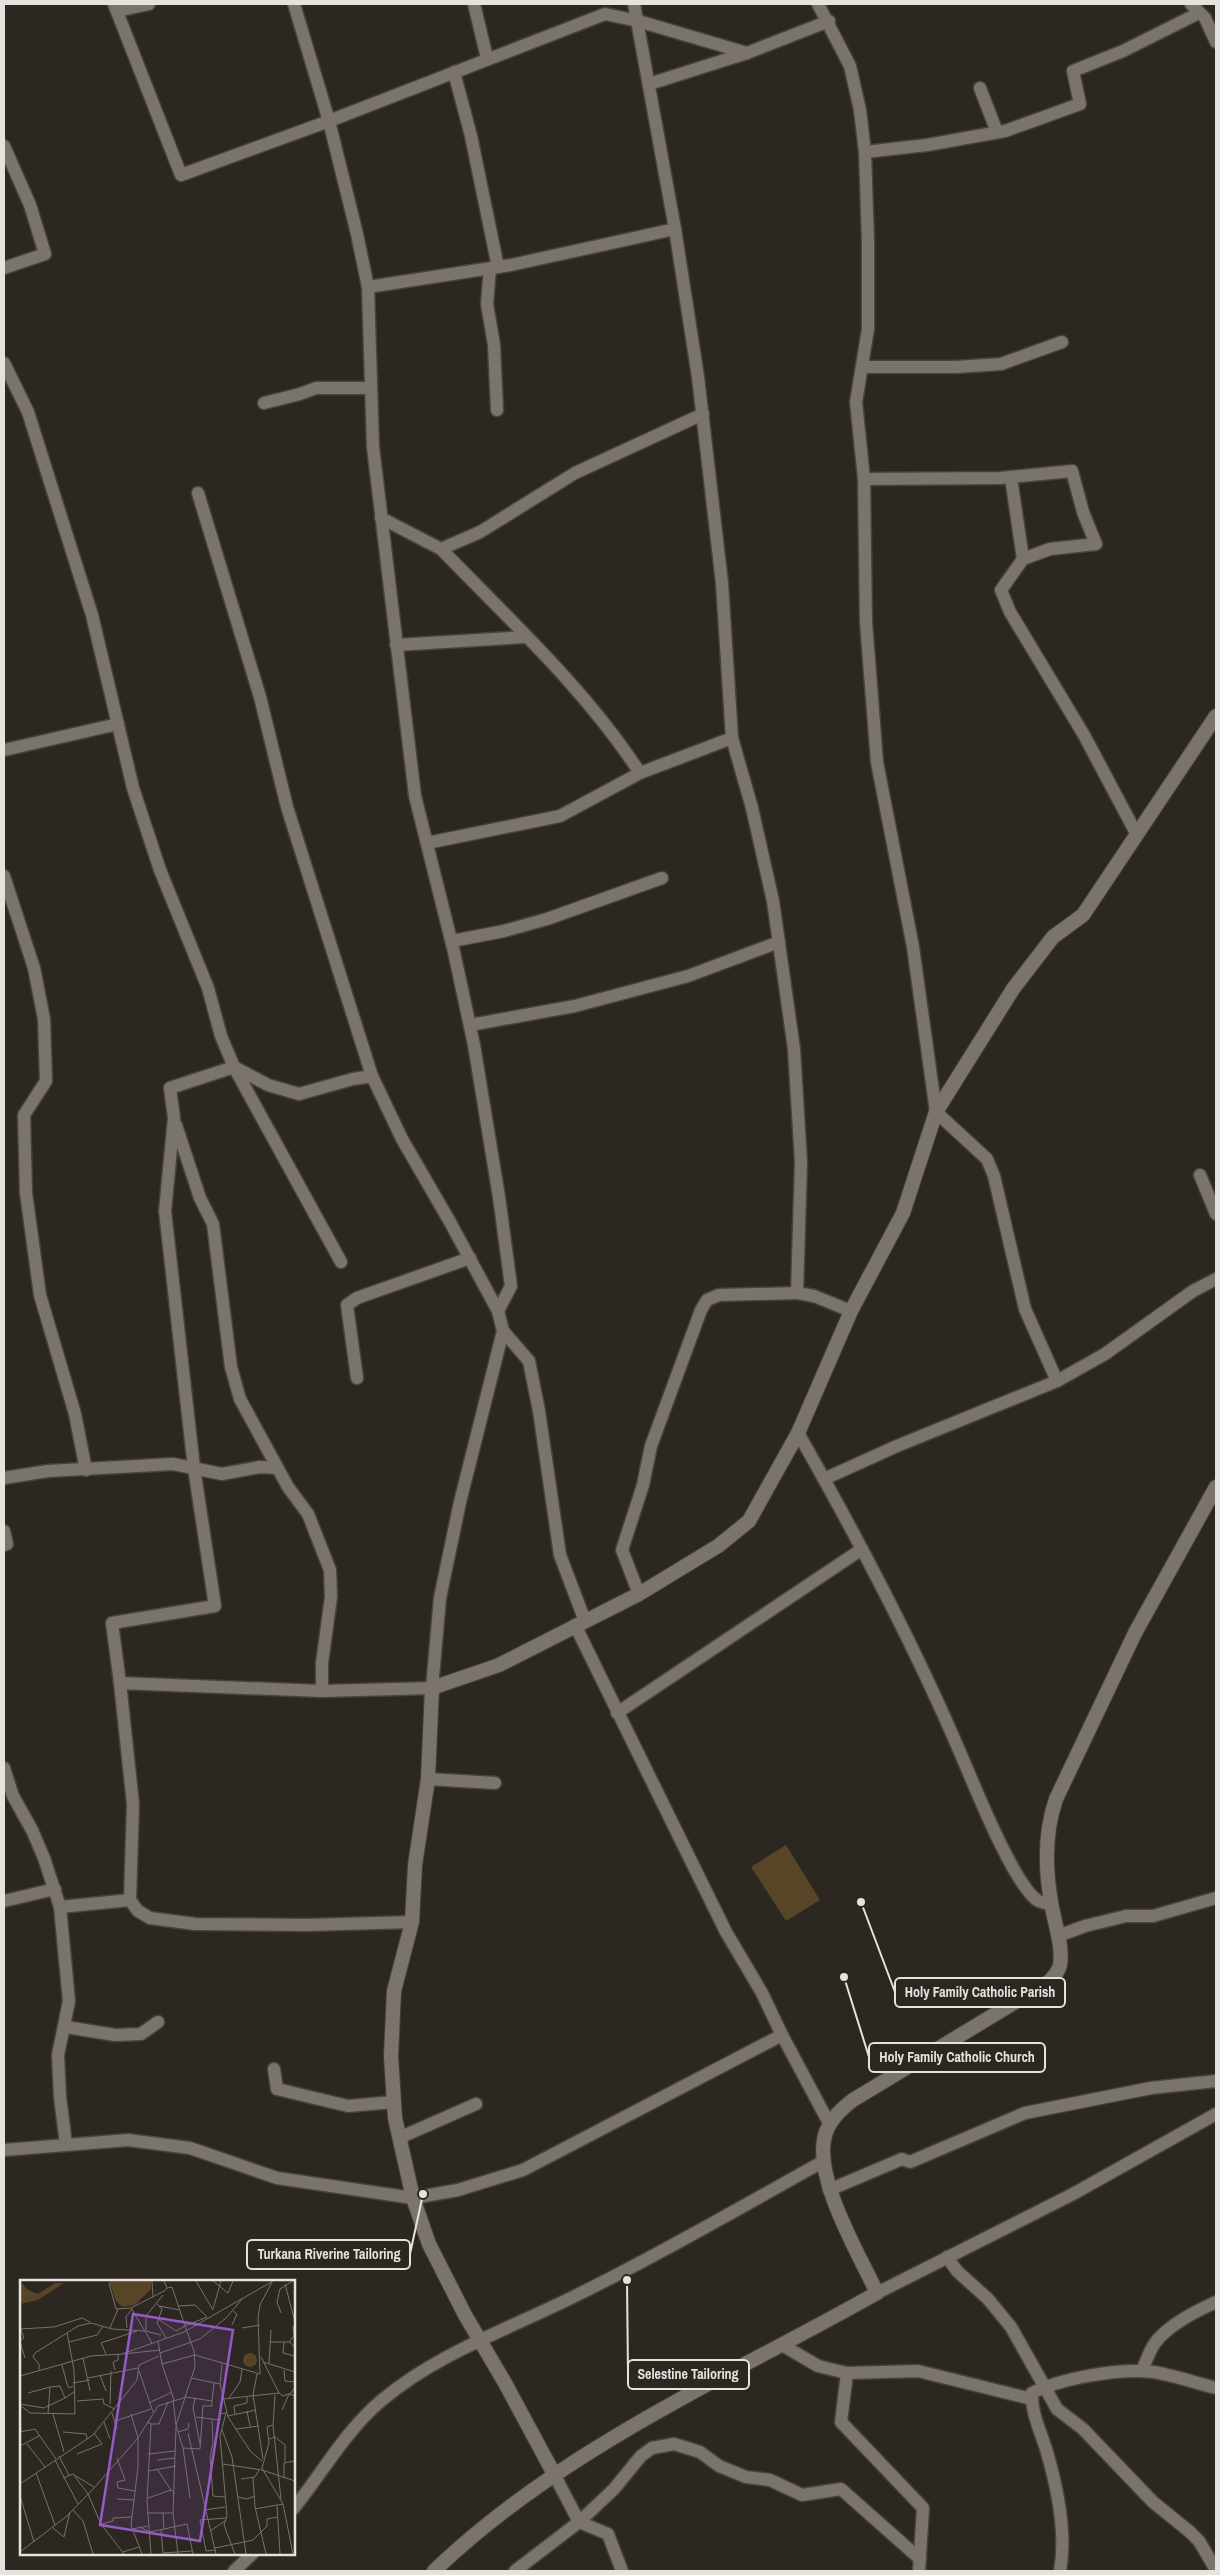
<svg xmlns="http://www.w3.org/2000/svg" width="1220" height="2575" font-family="'Archivo Narrow',sans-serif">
  <rect width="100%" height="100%" fill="#2c2721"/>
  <!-- pitch -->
  <polygon fill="#584427" points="786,1845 820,1900 786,1921 751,1867"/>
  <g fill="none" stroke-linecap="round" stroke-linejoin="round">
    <!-- minor casing -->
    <g stroke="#46433e" stroke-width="15">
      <g id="minor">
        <polyline points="114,4 181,175 329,121 605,14 638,21 747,53"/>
        <polyline points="294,4 329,121 357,234 368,287 373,447 415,796 454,952 474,1045 499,1197 511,1286 498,1311"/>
        <polyline points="474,4 487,58"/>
        <polyline points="634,4 675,229 698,377 722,583 732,738 752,808 773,901 794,1049 801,1162 797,1293 814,1296 851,1311"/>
        <polyline points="818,4 850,66 860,110 865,152 868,241 868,329 856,402 864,479 866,622 877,762 913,947 936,1112 987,1159 994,1176 1025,1309 1057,1381"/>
        <polyline points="1191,4 1205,18 1216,42"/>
        <polyline points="117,11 149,4"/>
        <polyline points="454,72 471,136 498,267"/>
        <polyline points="649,84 747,53 829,21"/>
        <polyline points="980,88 997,132"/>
        <polyline points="4,146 30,205 45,254 4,268"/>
        <polyline points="865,152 927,145 1005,131 1080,104 1073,71 1123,51 1199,13"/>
        <polyline points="490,268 487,304 494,345 497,410"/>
        <polyline points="368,287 511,265 675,229"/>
        <polyline points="4,363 28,412 92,615 133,788 160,870 208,988 221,1036 234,1067 341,1262"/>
        <polyline points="862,367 956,367 1001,364 1062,342"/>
        <polyline points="264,403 300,394 316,388 371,388"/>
        <polyline points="1011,478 1023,559"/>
        <polyline points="864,479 1000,478 1072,471 1083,512 1096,544 1050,549 1023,559 1001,590 1010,612 1084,735 1136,833"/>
        <polyline points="381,518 441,549 480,532 575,473 703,414"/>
        <path d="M441,549C510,620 586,690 640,773"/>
        <polyline points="396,645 526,637"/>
        <polyline points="4,750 118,724"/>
        <polyline points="427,843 560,816 640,773 732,738"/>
        <polyline points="4,876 34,968 44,1019 46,1081 24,1115 26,1193 40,1295 75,1414 86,1470"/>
        <polyline points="452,941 504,931 547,919 662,878"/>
        <polyline points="470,1025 575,1006 688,976 779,942"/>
        <polyline points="176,1125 200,1198 213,1224 231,1367 240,1399 288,1487 308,1514 330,1570 331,1597 322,1663 322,1691"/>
        <polyline points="1200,1175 1216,1214"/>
        <polyline points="503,1331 529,1361 539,1411 560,1555 585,1621"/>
        <polyline points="357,1378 347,1305 357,1298 470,1258"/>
        <path d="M798,1433C859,1540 917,1650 965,1764C977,1792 1014,1884 1037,1900C1041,1903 1046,1903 1051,1904"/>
        <polyline points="4,1478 48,1471 173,1464 222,1474 260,1467 277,1468"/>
        <polyline points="824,1479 897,1446 1057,1381 1105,1354 1193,1291 1216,1279"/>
        <polyline points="4,1531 7,1544 4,1545"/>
        <polyline points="639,1594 622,1550 643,1485 651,1446 701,1310 707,1300 719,1295 797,1293"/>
        <polyline points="575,1625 726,1932 762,1993 782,2035"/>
        <polyline points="120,1683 112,1623 215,1606 194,1468 165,1211 174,1118 170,1088 234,1067 268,1085 299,1094 353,1079 372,1076"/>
        <polyline points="617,1713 862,1549"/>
        <polyline points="4,1768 13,1796 32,1830 44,1858 60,1907 130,1900 138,1911 150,1918 195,1924 307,1925 412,1922"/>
        <polyline points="428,1779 495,1783"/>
        <polyline points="130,1900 133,1804 120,1683 322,1691 432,1688 440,1598 460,1502 503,1331 498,1311 450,1222 402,1139 372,1076 287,807 260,697 198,493"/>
        <polyline points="4,1901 55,1889"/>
        <polyline points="60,1907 69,2001 58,2055 60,2097 66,2144"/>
        <polyline points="1058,1936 1085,1926 1126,1916 1153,1916 1216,1898"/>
        <polyline points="66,2027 115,2035 141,2034 158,2022"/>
        <polyline points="274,2069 277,2089 348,2106 394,2102"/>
        <polyline points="399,2138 476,2104"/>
        <polyline points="4,2150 128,2140 190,2148 277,2178 413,2198 458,2190 523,2170 782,2035 830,2125"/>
        <polyline points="829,2190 902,2159 910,2162 1025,2113 1151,2088 1216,2081"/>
        <polyline points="947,2257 957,2271 988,2299 1011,2327 1057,2409 1083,2429 1153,2502 1190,2532 1199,2541 1216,2570"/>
        <polyline points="877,2293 1073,2194 1216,2114"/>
        <polyline points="782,2345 818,2366 847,2373 841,2422 923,2508 919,2571"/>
        <path d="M1142,2371C1146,2362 1149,2351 1155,2343C1168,2325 1196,2311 1216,2302"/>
        <polyline points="847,2373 918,2371 1032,2399"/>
        <path d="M294,2508C323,2472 346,2430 382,2400C438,2353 511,2328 575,2296C659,2255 741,2207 824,2161"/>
        <polyline points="234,2571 252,2554"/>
        <polyline points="515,2571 579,2522 554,2474"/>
        <polyline points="622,2571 608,2534 579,2522 614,2489 641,2456 652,2448 674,2444 700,2452 719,2466 746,2477 770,2480 802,2495 841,2489 920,2559"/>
        <path d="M1060,2571C1067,2533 1057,2486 1046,2449C1040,2430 1031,2412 1032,2393C1062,2378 1119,2368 1153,2372C1174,2375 1195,2383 1216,2388"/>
      </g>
    </g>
    <!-- tertiary casing -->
    <g stroke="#46433e" stroke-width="16">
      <g id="tertiary">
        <polyline points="554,2474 505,2383 465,2315 429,2244 413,2198 395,2118 391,2056 394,1991 412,1922 415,1865 428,1779 432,1688 499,1665 639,1594 718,1546 749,1521 798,1433 851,1311 903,1213 936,1112 1013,989 1053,937 1083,915 1216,716"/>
        <path d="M434,2571C561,2449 726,2378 877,2293C859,2254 813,2178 825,2135C829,2121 841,2109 853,2100L1050,1981C1054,1976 1059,1971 1060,1965C1063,1946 1055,1925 1052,1907C1045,1871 1044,1834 1056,1799L1135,1633L1216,1487"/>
      </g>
    </g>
    <!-- minor -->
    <use href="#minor" stroke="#7a746d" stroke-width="12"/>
    <!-- tertiary -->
    <use href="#tertiary" stroke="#7a746d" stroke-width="14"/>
  </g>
  <!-- overview -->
  <g transform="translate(20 2280)">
    <rect width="275" height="275" fill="#2c2721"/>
    <path d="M89,1H131V9L115,25L102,27L96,21Z" fill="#584427"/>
    <path d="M0,1L8,10L18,14L35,3H44L18,20L0,24Z" fill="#584427"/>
    <path d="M223 80a7 7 0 1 1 14 0a7 7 0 1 1-14 0Z" fill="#584427"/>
    <path fill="none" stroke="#76726d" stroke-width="1" d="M132,1L133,17M176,1L193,30M193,1L208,13L213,1M89,3L96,29L111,28L144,11L147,8L144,1M265,4L275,42M137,24L142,29L137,43L146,58M139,26L160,30M159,26L175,25L187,37L165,46L174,71L175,87L156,145L163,168L170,218M111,28L132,63M193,29L201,1M261,33L257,22L260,9L273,1M138,39L156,51L165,46L152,7L147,8M212,45L217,34L213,31M0,47L4,58L0,60M90,48L98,29M107,48L106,37L112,29M222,48L240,45M0,49L34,47L62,38L70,42M126,51V36L143,15M126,51L141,55M138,61L142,84L175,75L240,94L238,38L240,25L252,2M0,62L5,78M49,62L77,55L83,46M250,62H270L275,68M264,62L263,73L275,76M269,62L274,56L273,46M140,73L180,59L206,38L223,18M86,74L81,63L117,51M103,74L140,70M241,77L259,113M63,78L70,111M243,82L275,92M249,83L251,50M142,84L154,120M42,85L47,104L49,108L53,106M95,90L93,82L98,80V74M264,90L265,101L275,102M19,91V84L13,77L15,73L58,46L71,43L92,49L125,51M119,91L133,132M237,94L233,115L243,179M80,95L86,111M0,96L71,76L102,74L164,52L253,1M68,98L118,88M171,98L200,104L208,137L231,172L242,181M53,103L70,100M200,104L202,84M8,113L30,107M255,115L253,145L247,147L249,163L242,188L263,224L273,274M175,118L173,128L180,164M209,118L220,102L222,89M203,119L259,113L263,116L271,113L275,107M153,120L156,145M57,121L83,119L84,124L95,129M129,123L152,112M0,124L24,128L45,118M90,124L91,91M1,126L10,133L55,134L54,90L47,53M262,130L269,114L275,116M227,131L230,146M92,133L97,149M28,134L30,107L40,106L45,118L54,112M33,134L44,172M111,134L118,158V187L111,245L122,274M215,134L214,126L227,123V117M208,136L236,130M0,137L1,152M176,137L200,140L199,134L206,133L200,156L207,236L204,245L215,274M192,139L193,163L190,177L193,216L205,217M95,141L131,129M84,142L90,159M127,142L131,144L127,221L131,274M131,144H139L148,122M253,145L261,219M156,147L153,233L158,274M216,149L239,146M202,150L212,177L226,274M0,152L15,149L36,179M43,152L66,154L67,159M158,152L168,149L169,143M168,153L196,274M249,159L255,157L265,165V182M7,164L25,187M0,166L19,156M163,168L180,169L183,126H192V121M57,174L82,164L74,153M128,174L155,171M39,176L49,195M97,178L105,200L97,202L98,208L115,211M35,180L58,224M137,180L155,178M203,184L242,190L275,201M137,189L151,210M129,191L156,186M16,193L35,245M54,195L74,207M43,198L53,194L68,214L81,244L104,274M233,198L235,227L246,274M264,198V183L275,181M221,199L235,197L239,190M0,204L73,155L117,100L119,85L139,76M0,216L14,262M218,217L227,219L235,216M128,218L151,210L155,214M97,219L114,220M257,225L260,274M235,229L263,224M53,230L63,241L73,274M184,230L205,227M127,233H153M143,233L144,249M82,244L93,241V238L111,237M32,247L44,257L50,232M119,247L130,252L167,244L173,274M112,249L128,246M141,250L143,273L172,271M190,251L205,241M195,268L233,260L247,246V239L257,237M196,270L186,271L180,240L206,238M0,272L47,236L74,208L118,158L138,126L166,117L192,121L194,103M103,272L119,267"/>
    <path fill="#965ac7" fill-opacity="0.15" stroke="#965ac7" stroke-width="2.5" d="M113,34L213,50L180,261L80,245Z"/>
    <rect width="275" height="275" fill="none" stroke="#e6e3df" stroke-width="2.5"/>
  </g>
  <!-- callouts -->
  <path fill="none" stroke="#e6e3df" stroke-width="2" d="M861 1902L895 1992M844 1977L869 2057M423 2194L410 2254M627 2280L628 2374"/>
  <g fill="#e6e3df" stroke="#2c2721" stroke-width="2">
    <circle cx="861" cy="1902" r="5"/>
    <circle cx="844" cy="1977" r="5"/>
    <circle cx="423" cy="2194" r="5"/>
    <circle cx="627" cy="2280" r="5"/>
  </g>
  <g fill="#2c2721" stroke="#e6e3df" stroke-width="2">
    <rect x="895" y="1978" width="170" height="29" rx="5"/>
    <rect x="869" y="2043" width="176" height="29" rx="5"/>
    <rect x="247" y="2240" width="163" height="29" rx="5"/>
    <rect x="628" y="2360" width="121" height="29" rx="5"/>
  </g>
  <g font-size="14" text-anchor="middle" font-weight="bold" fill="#e6e3df">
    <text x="980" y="1997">Holy Family Catholic Parish</text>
    <text x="957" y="2062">Holy Family Catholic Church</text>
    <text x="329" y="2259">Turkana Riverine Tailoring</text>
    <text x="688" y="2379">Selestine Tailoring</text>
  </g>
  <!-- border -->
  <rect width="1220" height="2575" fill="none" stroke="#e6e3df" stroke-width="10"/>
</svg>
